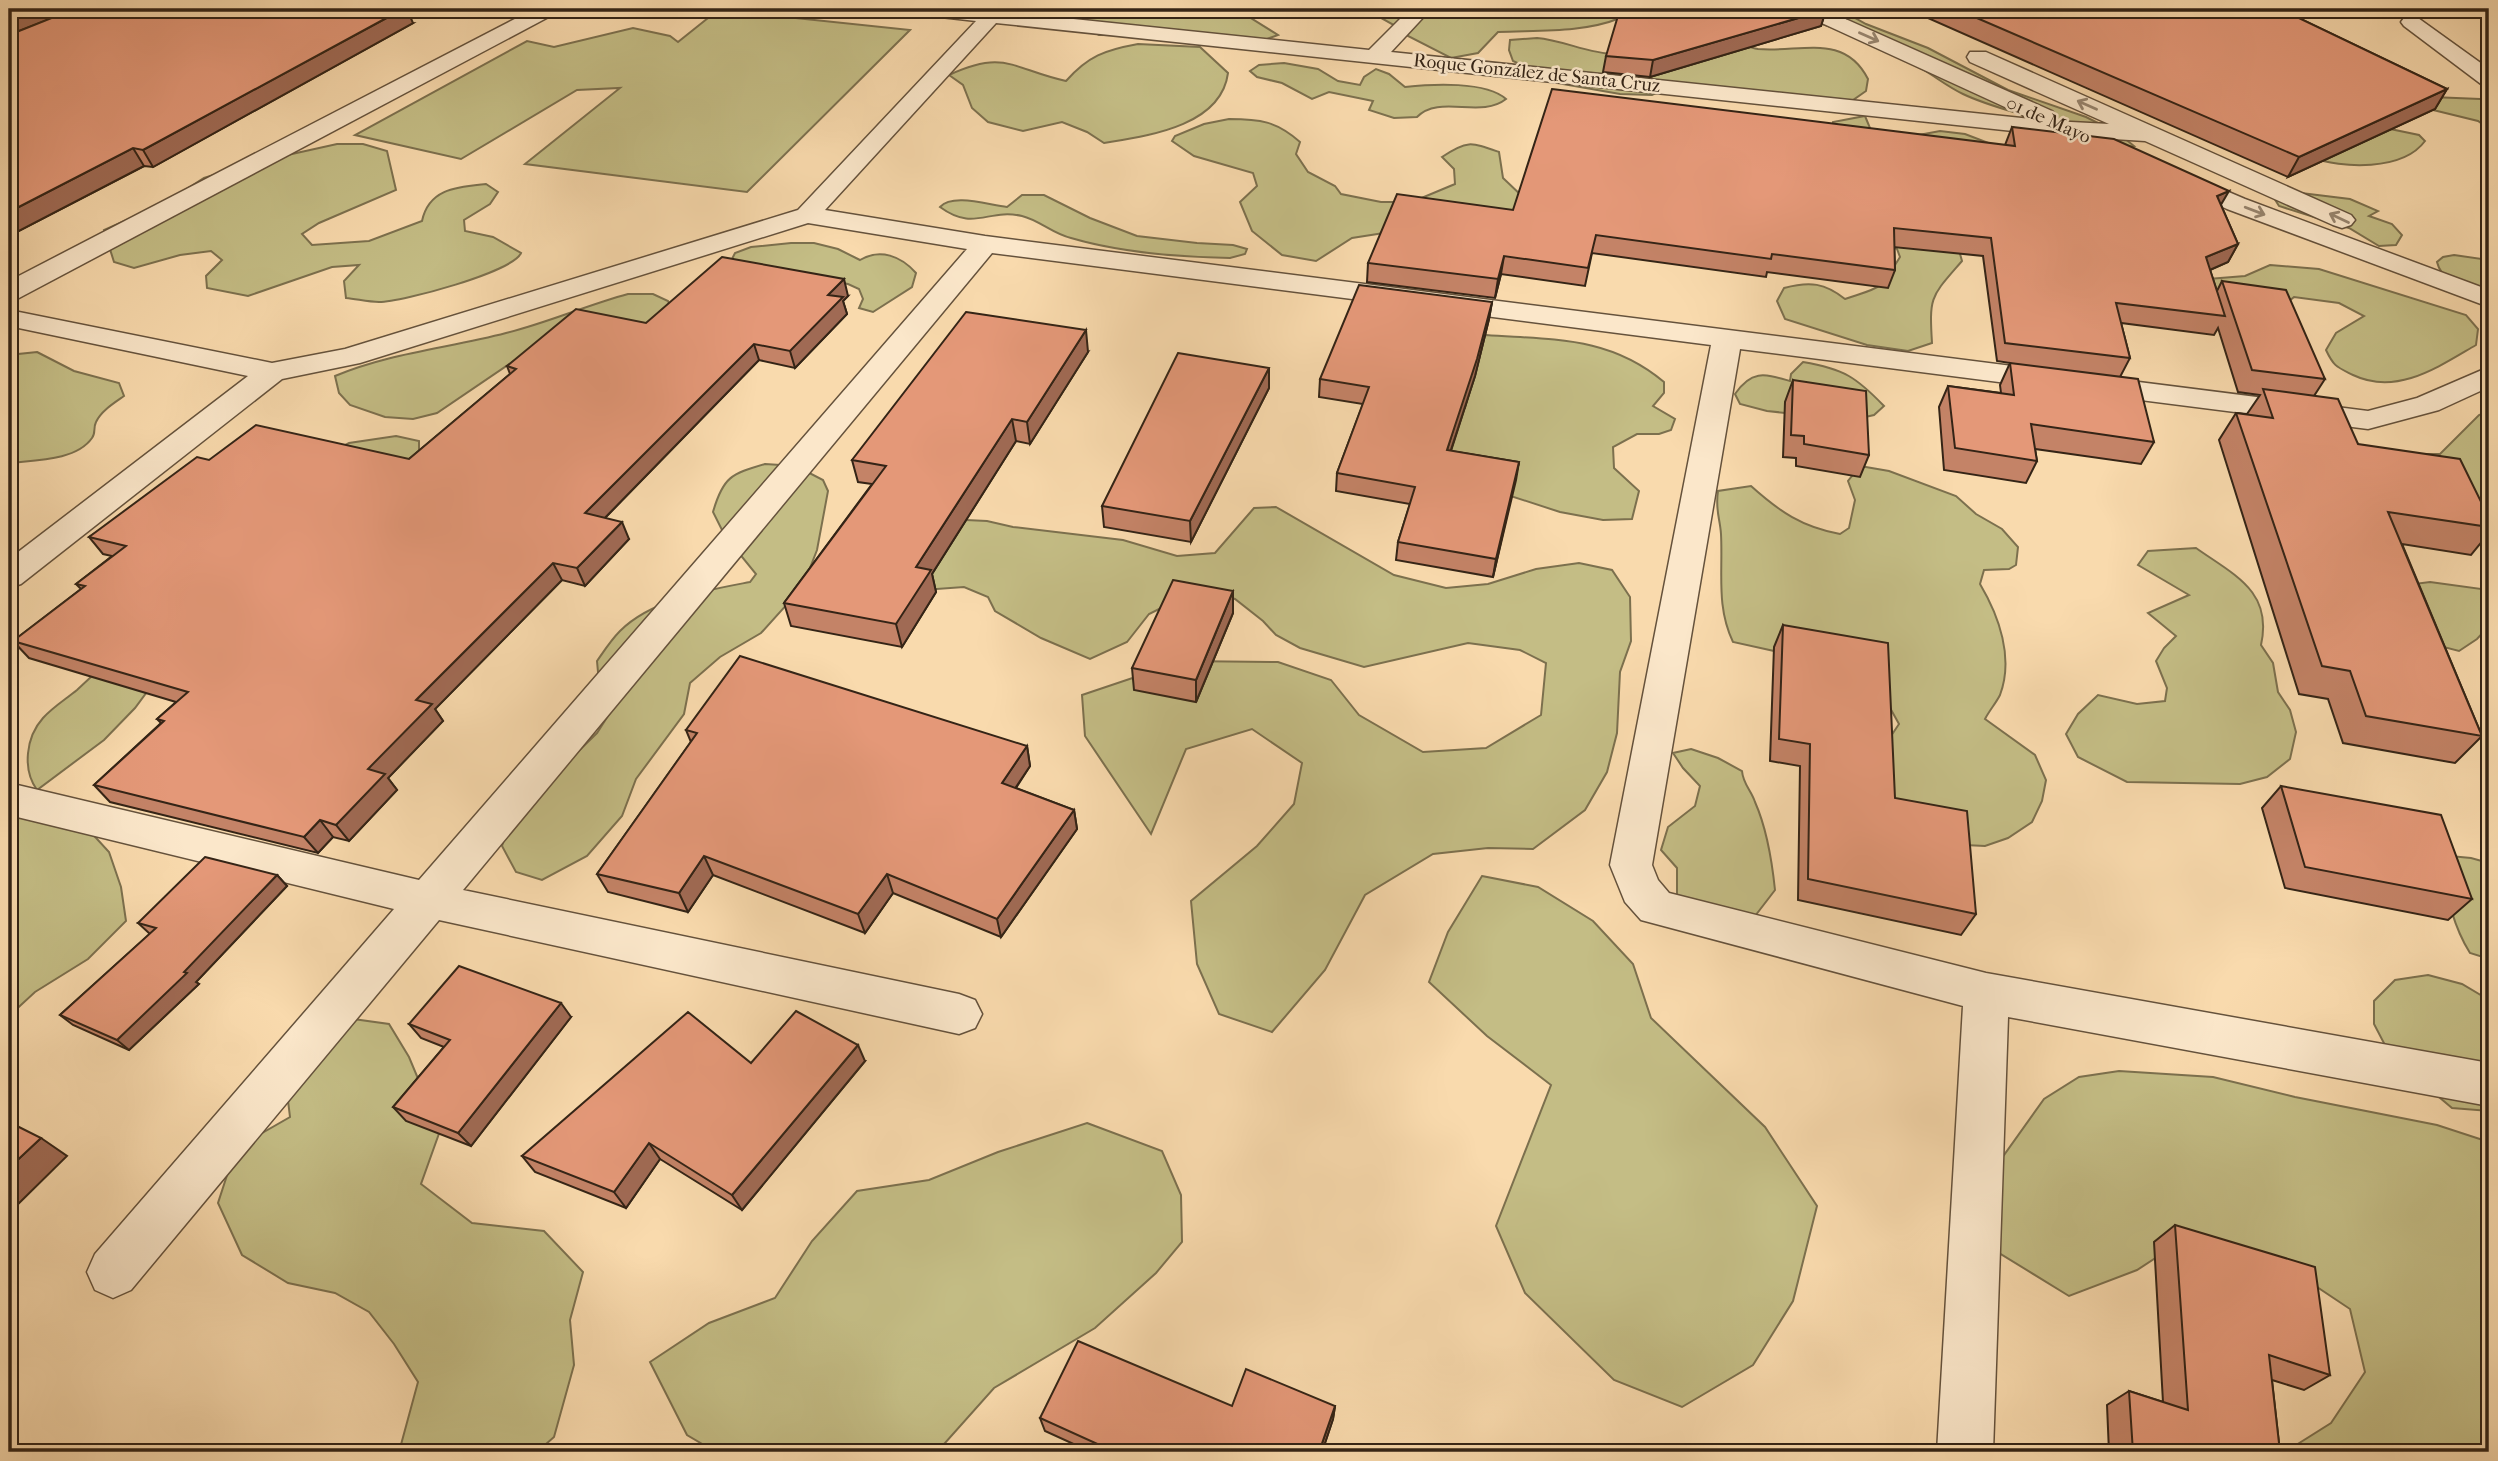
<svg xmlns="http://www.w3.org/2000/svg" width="2498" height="1461" font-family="'IM FELL French Canon',serif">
  <rect width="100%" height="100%" fill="#f9daad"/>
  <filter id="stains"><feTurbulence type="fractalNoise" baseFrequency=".00286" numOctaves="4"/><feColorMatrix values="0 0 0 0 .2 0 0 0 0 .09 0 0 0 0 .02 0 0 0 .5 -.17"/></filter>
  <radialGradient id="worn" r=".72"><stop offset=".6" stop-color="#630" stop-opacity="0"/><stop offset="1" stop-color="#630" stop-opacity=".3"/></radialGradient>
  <!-- green -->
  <g fill="#c4bd85" stroke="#7c704e" stroke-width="2">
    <polygon points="1059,9 1224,9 1249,17 1278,35 1256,43 1203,36 1099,35 1057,12"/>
    <path d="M1388,9H1619L1620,18C1584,33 1537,30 1498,32L1478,53L1451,58L1406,35L1401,29L1381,18Z"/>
    <path d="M1775,9H1839L1866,24L1928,48L2008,90L2086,117L2118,133L2134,146C2104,150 2076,134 2048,123C2021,113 1990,107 1963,94C1948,87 1936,77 1922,69C1875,44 1826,23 1775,9Z"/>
    <polygon points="718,10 910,30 747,192 525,164 620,88 577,90 461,159 355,135 527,41 554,47 633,28 670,36 678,42"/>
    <path d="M1537,38C1563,40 1589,54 1615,54C1651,54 1686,39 1722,40C1734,40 1746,47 1758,49C1800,53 1844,32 1868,79L1866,91L1853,100L1833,105L1671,85L1652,95L1620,94L1563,84L1513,61L1509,50L1510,40Z"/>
    <path d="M1138,44L1200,47L1228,73C1221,127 1146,136 1104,143L1087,132L1062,122L1023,131L988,122L972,108L963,85L949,75C1005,49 1012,69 1066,81C1088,56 1105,50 1138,44Z"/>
    <path d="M1284,63L1318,69L1338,81L1360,85L1364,77L1376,69L1389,74L1405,87C1432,84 1486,81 1506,99C1481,119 1439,94 1417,117L1394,118L1369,110L1373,101L1329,92L1312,99L1282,83L1257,77L1250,71L1259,65Z"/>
    <polygon points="2432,97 2480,99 2489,104 2489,136 2483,133 2485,126 2478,121 2429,109"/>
    <path d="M1865,116L1872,133L1892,140L1940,131L1965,134L1991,144L1992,157C1988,163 1983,169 1975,170C1955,173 1935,158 1916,154C1888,147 1857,145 1833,127V122Z"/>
    <path d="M1229,119C1260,119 1276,121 1300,142L1296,154L1308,172L1335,186L1341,194L1381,202H1412L1455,184L1454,169L1442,157C1467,140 1471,142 1499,152L1503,178L1523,197L1525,211L1352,238L1316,261L1282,255L1252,231L1240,202L1257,186L1253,173L1194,156L1172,141L1175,136L1204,124Z"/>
    <path d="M2371,125L2419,135L2425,141C2403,171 2342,169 2310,157Z"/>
    <path d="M337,144H363L387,151L396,190L319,223L302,234L312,245L369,241L422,221C429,188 458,187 486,184L498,192L490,204L464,220L465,231L493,237L521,253C513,272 402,302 379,302C368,302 357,299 346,298L344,281L359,265L332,267L248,296L207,288L206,276L222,260L211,251L180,255L134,268L114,262L104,230L165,203L204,178L256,162Z"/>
    <polygon points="2301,193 2350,199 2378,211 2369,216 2392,224 2402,235 2396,245 2379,246 2349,228 2279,206 2274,198"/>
    <path d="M1022,195H1044L1090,218L1137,236L1197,243L1233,245L1247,249L1245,254L1230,258C1177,257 1122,253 1071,238C1053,234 1039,220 1022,216C988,208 974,232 940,207C953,193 988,205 1007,207Z"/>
    <path d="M1877,241L1957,243L1962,261C1931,297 1929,295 1932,343L1908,351L1867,345L1785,319L1777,301L1784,288C1810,281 1825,283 1845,299C1884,286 1879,291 1900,257L1897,249Z"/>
    <path d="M791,243H814L838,249L860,260C880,248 901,256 916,273L912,287L873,312L859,308L863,299L859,289L848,284L730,263L735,253L751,247Z"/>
    <path d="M2454,255L2489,260V296C2470,292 2442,284 2437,262L2443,257Z"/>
    <path d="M2270,265L2319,269L2466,315L2478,329L2476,345C2438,367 2397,396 2353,375C2337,367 2334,367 2326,350L2336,333L2364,316L2339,303L2294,297L2276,312L2242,319L2195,280L2245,276Z"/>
    <path d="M628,294H653L668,301L673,314L686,328L527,352L437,413L413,419L385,417L350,405L339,393L335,376C389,353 449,348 506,333C547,323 587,305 628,294Z"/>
    <path d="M1486,335C1554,340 1609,336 1664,382V393L1653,406L1675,419L1671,430L1659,434H1637L1613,447L1614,468L1639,491L1632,519L1603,520L1560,512L1480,486L1375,403L1465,408L1469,393L1453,336Z"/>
    <path d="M37,352L74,371L119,383L124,396C114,403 101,411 96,422C93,428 96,433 92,438C76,461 34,460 9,463V355Z"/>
    <path d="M1803,362C1844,369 1856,377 1884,406L1874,415L1852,420L1767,411L1740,404L1735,394C1752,369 1765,374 1790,381L1791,374Z"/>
    <polygon points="2489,411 2489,506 2465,511 2414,454 2440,454 2479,415"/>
    <path d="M396,436L419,441V452L161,673L135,708L104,740L37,790C22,769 26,737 43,718C53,707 66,699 77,690L330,453L349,443Z"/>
    <path d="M765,464L796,466L823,480L828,491L817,550L806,578L790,601L761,633L720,657L690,683L684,714L636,779L622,816L587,856L542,880L516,872L502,846L512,816L597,733L613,708L599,683L597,661C604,651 611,640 620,631C652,599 708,590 750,582L756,574L725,536L713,512C723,477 731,474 765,464Z"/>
    <path d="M1860,466L1889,471L1956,496L1976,514L2002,529L2018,547L2016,565L2009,569L1984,570L1980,584C1999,616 2014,658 2000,695C1996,703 1989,711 1985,719L2035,755L2046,780L2042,801L2032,822L2008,838L1985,846L1924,843L1889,821L1891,736L1899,724L1889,706L1774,651L1733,642C1716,606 1723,573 1721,534C1720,518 1715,510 1718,491L1751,486C1780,512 1802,527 1840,534L1849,528L1855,500L1848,481Z"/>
    <polygon points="1276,507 1394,575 1446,588 1488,584 1536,569 1579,563 1612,570 1630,597 1631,641 1620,672 1617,733 1607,772 1585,810 1533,849 1488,848 1433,854 1365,895 1325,970 1272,1032 1219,1014 1197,964 1191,901 1257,846 1294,804 1302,763 1252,729 1186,749 1151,834 1085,736 1082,695 1183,661 1278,662 1331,680 1359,715 1423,752 1486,748 1541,715 1546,663 1520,650 1468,643 1364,667 1300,648 1276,635 1263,621 1235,599 1213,593 1185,596 1149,614 1127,642 1090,659 1041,638 995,611 988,597 964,587 923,590 882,516 987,521 1013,527 1123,540 1177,556 1215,553 1254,508"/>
    <path d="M2196,548C2234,575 2273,591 2261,645L2273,663L2278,692L2290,710L2296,732L2290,759L2267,777L2240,784L2127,782L2078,757L2066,734L2078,714L2098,695L2137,704L2165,701L2167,688L2156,661L2164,648L2176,636L2148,613L2189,595L2138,565L2148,551Z"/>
    <polygon points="2430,582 2489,590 2489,626 2477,639 2459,651 2405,637 2398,586"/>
    <path d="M1691,749L1718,758L1742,771C1743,784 1751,790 1755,802C1767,829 1772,861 1775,890L1755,916L1688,915L1677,894V868L1661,850L1668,827L1695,806L1700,786L1683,768L1673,753Z"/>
    <polygon points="9,798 75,815 109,852 121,887 126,921 88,959 35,992 9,1016"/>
    <path d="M2439,855L2471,858L2489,863V959L2470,953C2451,923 2446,889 2439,855Z"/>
    <polygon points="1482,876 1538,887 1593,921 1633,964 1651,1018 1765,1127 1817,1206 1793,1301 1753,1365 1682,1407 1614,1380 1525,1293 1496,1226 1551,1085 1487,1036 1429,982 1448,932"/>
    <polygon points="2428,975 2462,984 2489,1000 2489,1111 2452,1108 2407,1070 2387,1049 2374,1024 2374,1001 2395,980"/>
    <polygon points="346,1018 389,1024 409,1057 419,1081 446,1114 421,1184 472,1223 544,1231 583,1272 570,1320 574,1365 554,1437 537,1452 399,1452 418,1382 394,1344 369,1312 335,1293 288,1283 242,1255 218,1203 232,1160 257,1136 290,1117 285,1076"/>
    <polygon points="2119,1071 2213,1077 2295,1097 2437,1125 2489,1142 2489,1269 2486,1268 2489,1282 2489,1452 2285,1452 2331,1423 2365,1372 2350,1309 2281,1263 2189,1236 2137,1270 2069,1296 1991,1248 1977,1193 2044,1099 2079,1077"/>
    <polygon points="1087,1123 1162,1151 1181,1195 1182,1242 1156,1273 1095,1328 994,1388 937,1452 716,1452 687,1435 650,1362 709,1323 775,1298 812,1241 857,1191 929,1180 998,1152"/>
  </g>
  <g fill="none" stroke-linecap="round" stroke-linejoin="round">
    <!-- minor casing -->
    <g stroke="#65523c" stroke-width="3">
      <g id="minor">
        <polygon points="534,9 559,9 556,13 19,298 9,300 9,281"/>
        <polygon points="913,9 1008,9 1007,12 1369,50 1410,9 1431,9 1391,52 2031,119 1800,13 1797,9 1823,9 2052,111 2056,116 2052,121 2109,124 1970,62 1967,57 1970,52 1986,52 2351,215 2355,220 2351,225 2342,228 2333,225 2145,141 2051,135 996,23 825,210 985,236 2368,411 2417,398 2489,367 2489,387 2439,410 2368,429 1740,349 1652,865 1658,880 1669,893 1986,973 2489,1063 2489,1106 2008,1017 1993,1452 1937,1452 1963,1006 1641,920 1625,902 1610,865 1711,345 992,253 463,890 959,994 975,1000 982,1014 975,1028 959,1034 439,920 131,1290 113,1298 95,1290 87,1272 95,1254 394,909 9,815 9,783 419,880 967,249 808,223 360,363 282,379 21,584 9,588 9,559 248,376 9,326 9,310 272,363 345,349 798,210 976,21 923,15 916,13"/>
        <polygon points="2411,16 2418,18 2489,69 2489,86 2481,84 2404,26 2401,22 2404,18"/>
        <polygon points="2179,171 2245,199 2489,290 2489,307 2227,209 2170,183 2167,178 2170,173"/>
      </g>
    </g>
    <!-- minor -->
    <use href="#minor" fill="#fbe7ca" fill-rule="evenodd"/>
  </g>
  <!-- wall -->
  <g fill="#c48367" stroke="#342416" stroke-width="2">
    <polygon points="9,9 413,23 153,167 144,166 15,233 9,232"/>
    <polygon points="1828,9 1876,9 1848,18"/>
    <polygon points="1923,9 2280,9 2447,89 2435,109 2288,177 1921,15"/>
    <polygon points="1826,10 1821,26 1650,77 1603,72 1606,56"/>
    <polygon points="2012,127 2221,205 2238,244 2228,262 2210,270 2217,291 2222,281 2325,379 2314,396 2358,444 2489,518 2489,533 2471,555 2402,544 2482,736 2455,763 2343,743 2328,699 2299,694 2219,440 2236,413 2247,414 2260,395 2238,392 2218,328 2214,335 2121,323 2130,358 2120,377 2154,442 2141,464 2035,449 2037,461 2026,483 1944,470 1939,407 1948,386 2001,393 2000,385 2010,363 1997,361 1983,256 1894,247 1895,270 1888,288 1767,272 1766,277 1592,253 1585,286 1501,274 1495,298 1367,282 1368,263 1513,210 2005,145"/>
    <polygon points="848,296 843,301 847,314 795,368 759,360 605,518 629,539 585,586 562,580 435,709 443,721 388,778 397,790 349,841 333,837 318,853 110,802 94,785 161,723 157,719 176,702 29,658 13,641 81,589 76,584 112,556 103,554 89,537 209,460 409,459 510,374 507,366 646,323"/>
    <polygon points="1492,302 1489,319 1475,376 1451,451 1519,462 1493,577 1396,560 1398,542 1410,504 1336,491 1337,473 1363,404 1319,397 1320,379"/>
    <polygon points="1088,352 1030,444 1016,441 932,574 936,592 902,647 791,626 784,603 872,484 858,482 852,460"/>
    <polygon points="1793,380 1869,455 1860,477 1796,466 1796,458 1783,457 1785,402"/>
    <polygon points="1269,388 1191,542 1104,527 1102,506"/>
    <polygon points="1233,591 1233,613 1196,702 1134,690 1132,668"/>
    <polygon points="1783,625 1895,798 1976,914 1961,935 1798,900 1800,766 1770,761 1774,647"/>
    <polygon points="686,730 1027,746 1030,766 1016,788 1074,810 1077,829 1001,937 893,893 865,933 713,875 688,912 608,892 597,874 691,742"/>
    <polygon points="2281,786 2472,899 2448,920 2285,888 2262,808"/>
    <polygon points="277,875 287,886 196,982 199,984 129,1050 73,1025 60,1015 150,934 138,923"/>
    <polygon points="571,1017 471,1146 406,1121 393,1107 444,1047 421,1038 409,1024"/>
    <polygon points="865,1061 742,1210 660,1159 626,1208 535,1172 522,1156 751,1063"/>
    <polygon points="2175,1225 2330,1375 2304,1390 2272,1380 2280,1452 2109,1452 2107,1405 2129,1391 2163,1402 2154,1242"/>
    <polygon points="1232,1406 1335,1406 1333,1419 1322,1452 1091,1452 1045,1431 1040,1418"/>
    <polygon points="2489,1434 2489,1452 2486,1452 2483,1437"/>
  </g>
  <!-- shaded-wall -->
  <g fill="#a06a54" stroke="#342416" stroke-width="2">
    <polygon points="26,9 76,9 9,35 9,15"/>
    <polygon points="403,9 407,9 413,23 153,167 143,150"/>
    <polygon points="1851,9 1876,9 1848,18"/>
    <polygon points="1826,10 1821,26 1650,77 1653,60"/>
    <polygon points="2447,89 2435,109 2288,177 2299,157"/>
    <polygon points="133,148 144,166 15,233 9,224 9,212"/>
    <polygon points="2229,191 2219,208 2217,196"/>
    <polygon points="2238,244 2228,262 2196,276 2206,257"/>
    <polygon points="1504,256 1501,274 1495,298 1498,279"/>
    <polygon points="844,279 848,296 843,301 847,314 795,368 790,351 828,295"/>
    <polygon points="1492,302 1489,319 1475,376 1445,468 1447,450"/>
    <polygon points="1086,330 1088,352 1030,444 1027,422"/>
    <polygon points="754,344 759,360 593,530 585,513"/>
    <polygon points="1269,368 1269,388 1191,542 1190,521"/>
    <polygon points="1012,419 1016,441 932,574 936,592 902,647 896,624 916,567"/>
    <polygon points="1519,462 1516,480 1493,577 1496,559"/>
    <polygon points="622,522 629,539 585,586 577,568"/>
    <polygon points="553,563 562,580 435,709 443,721 388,778 397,790 349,841 336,825 368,769 416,700"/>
    <polygon points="1233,591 1233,613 1196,702 1196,680"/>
    <polygon points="1027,746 1030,766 1006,802 1002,783"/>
    <polygon points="1074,810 1077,829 1001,937 997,919"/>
    <polygon points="320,820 333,837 318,853 304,837"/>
    <polygon points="704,856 713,875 688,912 679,893"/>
    <polygon points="887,874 893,893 865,933 858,914"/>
    <polygon points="277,875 287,886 196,982 199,984 129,1050 117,1040"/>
    <polygon points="561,1003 571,1017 471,1146 458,1133"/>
    <polygon points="858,1045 865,1061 742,1210 732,1195"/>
    <polygon points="41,1138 67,1156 9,1213 9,1168"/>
    <polygon points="649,1143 660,1159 626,1208 614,1192"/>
    <polygon points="1335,1406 1333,1419 1322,1452 1319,1452"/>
  </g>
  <!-- building -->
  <g fill="#e49878" stroke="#342416" stroke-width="2">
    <polygon points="9,9 26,9 9,15"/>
    <polygon points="74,9 403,9 143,150 133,148 9,212 9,35"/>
    <polygon points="1620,9 1823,9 1826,10 1653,60 1606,56"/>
    <polygon points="1956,9 2280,9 2447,89 2299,157"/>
    <polygon points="1552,89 2015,146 2012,127 2114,139 2229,191 2217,196 2238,244 2206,257 2225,316 2116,303 2130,358 2005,343 1991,238 1894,228 1895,270 1772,254 1771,259 1596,235 1588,268 1504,256 1498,279 1368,263 1397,194 1513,210"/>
    <polygon points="722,257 844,279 828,295 843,297 790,351 754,344 585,513 622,522 577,568 553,563 416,700 432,704 368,769 385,774 336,825 320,820 304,837 94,785 164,721 157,719 188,692 13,641 85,586 76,584 126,546 89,537 197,457 209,460 256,425 409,459 516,369 507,366 576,309 646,323"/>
    <polygon points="2222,281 2286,290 2325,379 2252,370"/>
    <polygon points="1359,285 1492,302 1477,359 1447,450 1519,462 1496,559 1398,542 1415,487 1337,473 1369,387 1320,379"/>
    <polygon points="966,312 1086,330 1027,422 1012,419 916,567 931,570 896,624 784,603 886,466 852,460"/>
    <polygon points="1178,353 1269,368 1190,521 1102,506"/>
    <polygon points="2010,363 2138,379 2154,442 2031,424 2037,461 1955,448 1948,386 2014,395"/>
    <polygon points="1793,380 1866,391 1869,455 1804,444 1804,436 1791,435"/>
    <polygon points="2263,389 2338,399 2358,444 2460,459 2489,518 2489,527 2388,512 2482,736 2366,716 2350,671 2322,666 2236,413 2273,418"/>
    <polygon points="1173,580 1233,591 1196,680 1132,668"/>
    <polygon points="1783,625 1888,643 1895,798 1967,811 1976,914 1808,879 1810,744 1779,739"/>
    <polygon points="740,656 1027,746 1002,783 1074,810 997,919 887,874 858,914 704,856 679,893 597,874 697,733 686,730"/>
    <polygon points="2281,786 2441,815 2472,899 2305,867"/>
    <polygon points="205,857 277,875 184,972 187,973 117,1040 60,1015 156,928 138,923"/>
    <polygon points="459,966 561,1003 458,1133 393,1107 450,1040 409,1024"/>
    <polygon points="796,1011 858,1045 732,1195 649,1143 614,1192 522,1156 688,1012 751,1063"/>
    <polygon points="9,1122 41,1138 9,1168"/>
    <polygon points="2175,1225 2315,1267 2330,1375 2269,1355 2280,1452 2133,1452 2129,1391 2188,1410"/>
    <polygon points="1078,1341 1232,1406 1246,1369 1335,1406 1319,1452 1115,1452 1040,1418"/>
  </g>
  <!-- one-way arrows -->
  <defs><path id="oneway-shaft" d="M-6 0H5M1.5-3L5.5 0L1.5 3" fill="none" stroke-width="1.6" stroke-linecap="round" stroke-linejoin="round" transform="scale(1.75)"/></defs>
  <g stroke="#988670">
    <use href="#oneway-shaft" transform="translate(1869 37) rotate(24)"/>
    <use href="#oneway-shaft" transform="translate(2087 105) rotate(-156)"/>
    <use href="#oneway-shaft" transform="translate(2255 211) rotate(21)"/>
    <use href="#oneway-shaft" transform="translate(2339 218) rotate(-155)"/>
  </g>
  <g text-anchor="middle" stroke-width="5" stroke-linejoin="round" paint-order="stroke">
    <!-- far-street labels -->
    <g font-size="19" fill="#342416" stroke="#fbe7ca">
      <text transform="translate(1537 72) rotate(6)" y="7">Roque González de Santa Cruz</text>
      <text transform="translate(2049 119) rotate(24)" y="7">01 de Mayo</text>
    </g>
  </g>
  <!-- margin -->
  <rect width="2498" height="1461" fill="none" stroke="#f9daad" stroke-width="35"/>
  <rect x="10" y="10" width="2477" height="1440" fill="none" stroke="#342416" stroke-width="3.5"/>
  <rect x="18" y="18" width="2463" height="1426" fill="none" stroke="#342416" stroke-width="2"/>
  <rect width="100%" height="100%" filter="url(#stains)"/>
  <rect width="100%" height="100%" fill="url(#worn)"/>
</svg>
